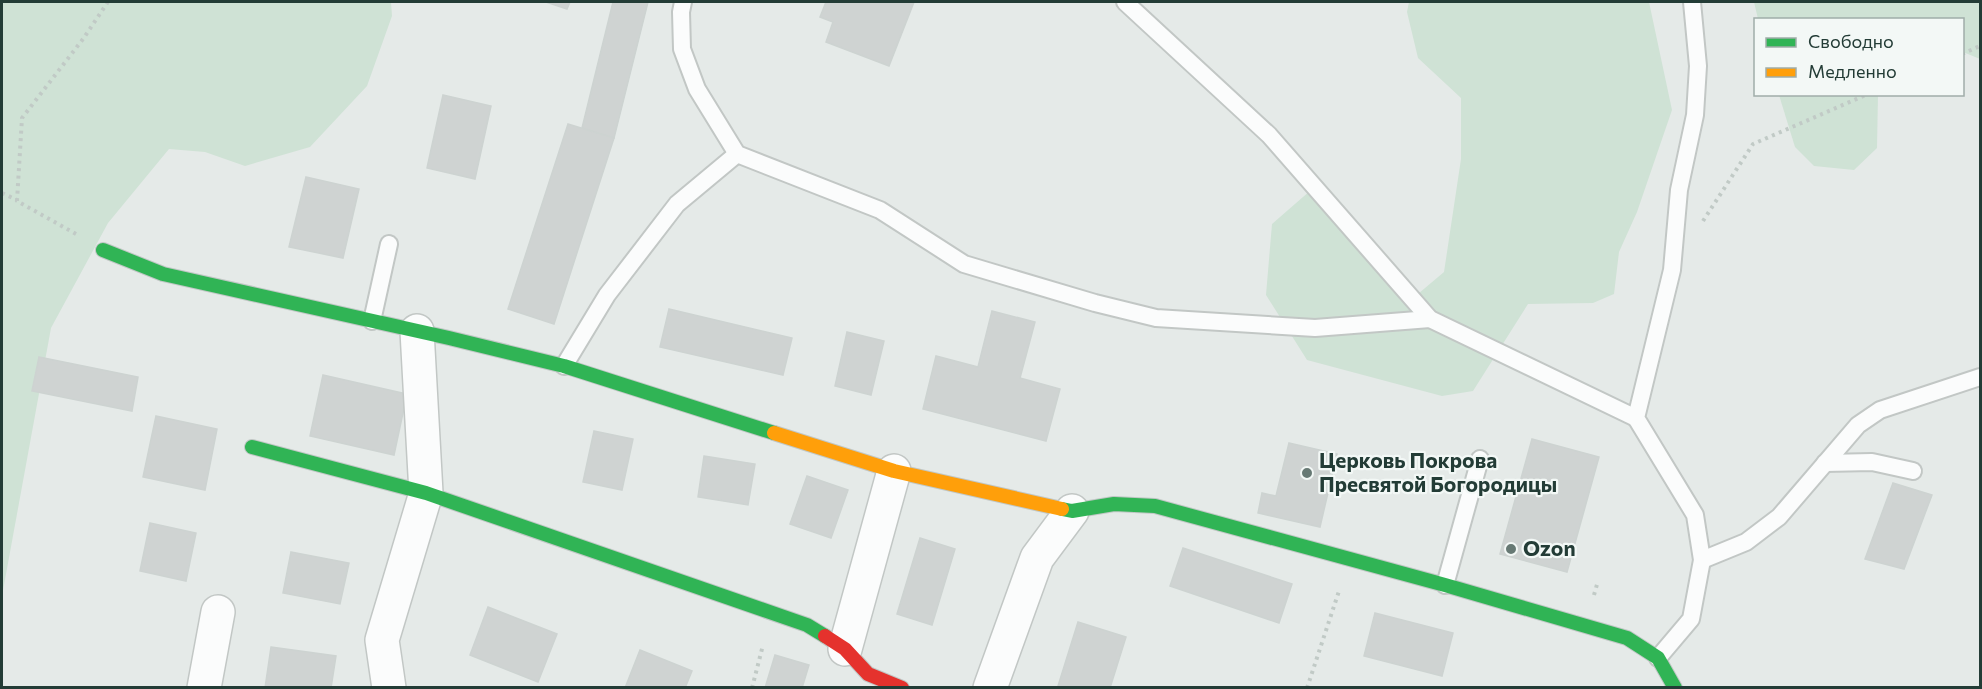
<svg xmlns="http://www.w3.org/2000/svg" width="1982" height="689" font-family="Commissioner,sans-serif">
  <rect width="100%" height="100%" fill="#e5eae8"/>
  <!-- green -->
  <g fill="#cfe2d5">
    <polygon points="2,2 391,2 392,16 367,86 310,147 245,166 205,152 169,149 108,223 51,328 2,596"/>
    <polygon points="1409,2 1649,2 1672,110 1637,212 1619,252 1614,294 1593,303 1528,304 1473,391 1442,396 1307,360 1266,295 1272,224 1311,190 1412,299 1444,272 1461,159 1461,98 1418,58 1407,12"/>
    <polygon points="1754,2 1980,2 1980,59 1963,52 1962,20 1758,19"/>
    <polygon points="1779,95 1878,95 1877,148 1854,170 1814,166 1795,147"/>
  </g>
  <!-- building -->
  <g fill="#cfd3d2" stroke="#cdd3d1" stroke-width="1.5">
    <polygon points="546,2 570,2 567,9"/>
    <polygon points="613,2 648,2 614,138 582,128"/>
    <polygon points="826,2 914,2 889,66 826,42 833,22 820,17"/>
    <polygon points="443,95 491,106 475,179 427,168"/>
    <polygon points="568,124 614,138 554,324 508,309"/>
    <polygon points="306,177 359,189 343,258 289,247"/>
    <polygon points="669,309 792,338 783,375 660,347"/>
    <polygon points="992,311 1035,322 1020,378 1060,389 1046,441 923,409 936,356 978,367"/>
    <polygon points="847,332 884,341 871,395 835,386"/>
    <polygon points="39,357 138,377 132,411 32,391"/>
    <polygon points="323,375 407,394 394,455 310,436"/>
    <polygon points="156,416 217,429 205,490 143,477"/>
    <polygon points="594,431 633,439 622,490 583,482"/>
    <polygon points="1532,439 1599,457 1567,572 1500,554"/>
    <polygon points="1289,443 1337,454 1320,527 1258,513 1262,493 1276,496"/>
    <polygon points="704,456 755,464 748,505 698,497"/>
    <polygon points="807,476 848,490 831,538 790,524"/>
    <polygon points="1893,483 1932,495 1904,569 1865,559"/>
    <polygon points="150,523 196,533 186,581 140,571"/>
    <polygon points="920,538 955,549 932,625 897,614"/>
    <polygon points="1183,548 1292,584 1279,623 1170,586"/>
    <polygon points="291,552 349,563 340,604 283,593"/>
    <polygon points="488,607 557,634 538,682 470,655"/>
    <polygon points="1375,613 1453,633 1442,676 1364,656"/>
    <polygon points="1078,622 1126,637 1110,688 1058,686"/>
    <polygon points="271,647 336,656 331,688 265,688"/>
    <polygon points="640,650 692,671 685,688 625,688"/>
    <polygon points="775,655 809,665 802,688 765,688"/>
  </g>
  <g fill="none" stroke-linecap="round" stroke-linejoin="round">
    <!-- lane casing -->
    <g stroke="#c2c7c5" stroke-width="20">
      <g id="lane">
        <polyline points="683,2 681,12 682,49 697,89 737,154 880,210 964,264 1095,303 1156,318 1315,328 1430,319"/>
        <polyline points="1125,2 1269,135 1430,319 1636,418"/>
        <polyline points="372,321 389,244"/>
        <polyline points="564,366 607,295 677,204 737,154"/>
        <polyline points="1825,463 1872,462 1913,471"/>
        <polyline points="1702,560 1746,542 1779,517 1858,425 1880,410 1980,377"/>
        <polyline points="1445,585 1480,459"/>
        <polyline points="1658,658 1691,619 1702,560 1695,515 1636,418 1672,270 1679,190 1695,115 1698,66 1692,2"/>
      </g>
    </g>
    <!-- street casing -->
    <g stroke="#c2c7c5" stroke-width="36">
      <g id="street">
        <polyline points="845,649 894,471"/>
        <polyline points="204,688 218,612"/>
        <polyline points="389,688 382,640 426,493 417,331"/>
        <polyline points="990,688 1037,558 1072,511"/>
      </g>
    </g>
    <!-- fast casing -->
    <g stroke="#c1c7c5" stroke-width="16">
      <g id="fast">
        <polyline points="103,250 163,274 449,338 564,366 774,433"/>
        <polyline points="252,447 426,493 807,625 825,636"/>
        <polyline points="1062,509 1072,511 1114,504 1155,506 1445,585 1627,638 1658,658 1675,688"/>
      </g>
    </g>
    <!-- slow casing -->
    <g stroke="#c1c7c5" stroke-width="16">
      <polyline id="slow" points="774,433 894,471 1062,509"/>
    </g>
    <!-- jam casing -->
    <g stroke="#c1c7c5" stroke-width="16">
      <polyline id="jam" points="825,636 845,649 868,674 902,688"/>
    </g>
    <!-- path -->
    <g stroke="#c1cac6" stroke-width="4" stroke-dasharray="3 4.5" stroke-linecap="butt">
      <polyline points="1962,54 1980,46"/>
      <polyline points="2,193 17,200"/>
      <polyline points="1703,221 1753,144 1868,94"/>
      <polyline points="76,234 17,201 22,118 83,39 108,2"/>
      <polyline points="1594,595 1598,581"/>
      <polyline points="752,688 763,645"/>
      <polyline points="1307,688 1339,591"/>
    </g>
    <!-- lane -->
    <use href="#lane" stroke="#fbfcfc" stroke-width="16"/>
    <!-- street -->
    <use href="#street" stroke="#fbfcfc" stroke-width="33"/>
    <!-- fast -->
    <use href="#fast" stroke="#30b455" stroke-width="14"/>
    <!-- slow -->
    <use href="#slow" stroke="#ff9f0a" stroke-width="14"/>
    <!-- jam -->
    <use href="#jam" stroke="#e5322d" stroke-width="14"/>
  </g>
  <!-- markers -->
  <g fill="#677974" stroke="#f3f8f6" stroke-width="2">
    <circle cx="1307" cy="473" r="6"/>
    <circle cx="1511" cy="549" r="6"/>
  </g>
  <g text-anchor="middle" stroke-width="4.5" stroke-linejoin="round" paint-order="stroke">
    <!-- poi labels -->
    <g font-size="21" font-weight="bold" fill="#233c36" stroke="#f3f8f6" text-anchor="start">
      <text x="1319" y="468">Церковь Покрова<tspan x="1319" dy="24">Пресвятой Богородицы</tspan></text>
      <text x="1523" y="556">Ozon</text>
    </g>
  </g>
  <!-- border -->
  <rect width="1982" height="689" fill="none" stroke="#233c36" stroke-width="6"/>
  <!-- legend -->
  <rect x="1754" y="18" width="210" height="78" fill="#f3f8f6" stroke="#a0ada9" stroke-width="1.5"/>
  <rect x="1766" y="38" width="30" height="9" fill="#30b455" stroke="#a0ada9" stroke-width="1.5"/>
  <text x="1808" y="48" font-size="18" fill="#233c36">Свободно</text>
  <rect x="1766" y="68" width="30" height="9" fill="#ff9f0a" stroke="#a0ada9" stroke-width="1.5"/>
  <text x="1808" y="78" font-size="18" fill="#233c36">Медленно</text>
</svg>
